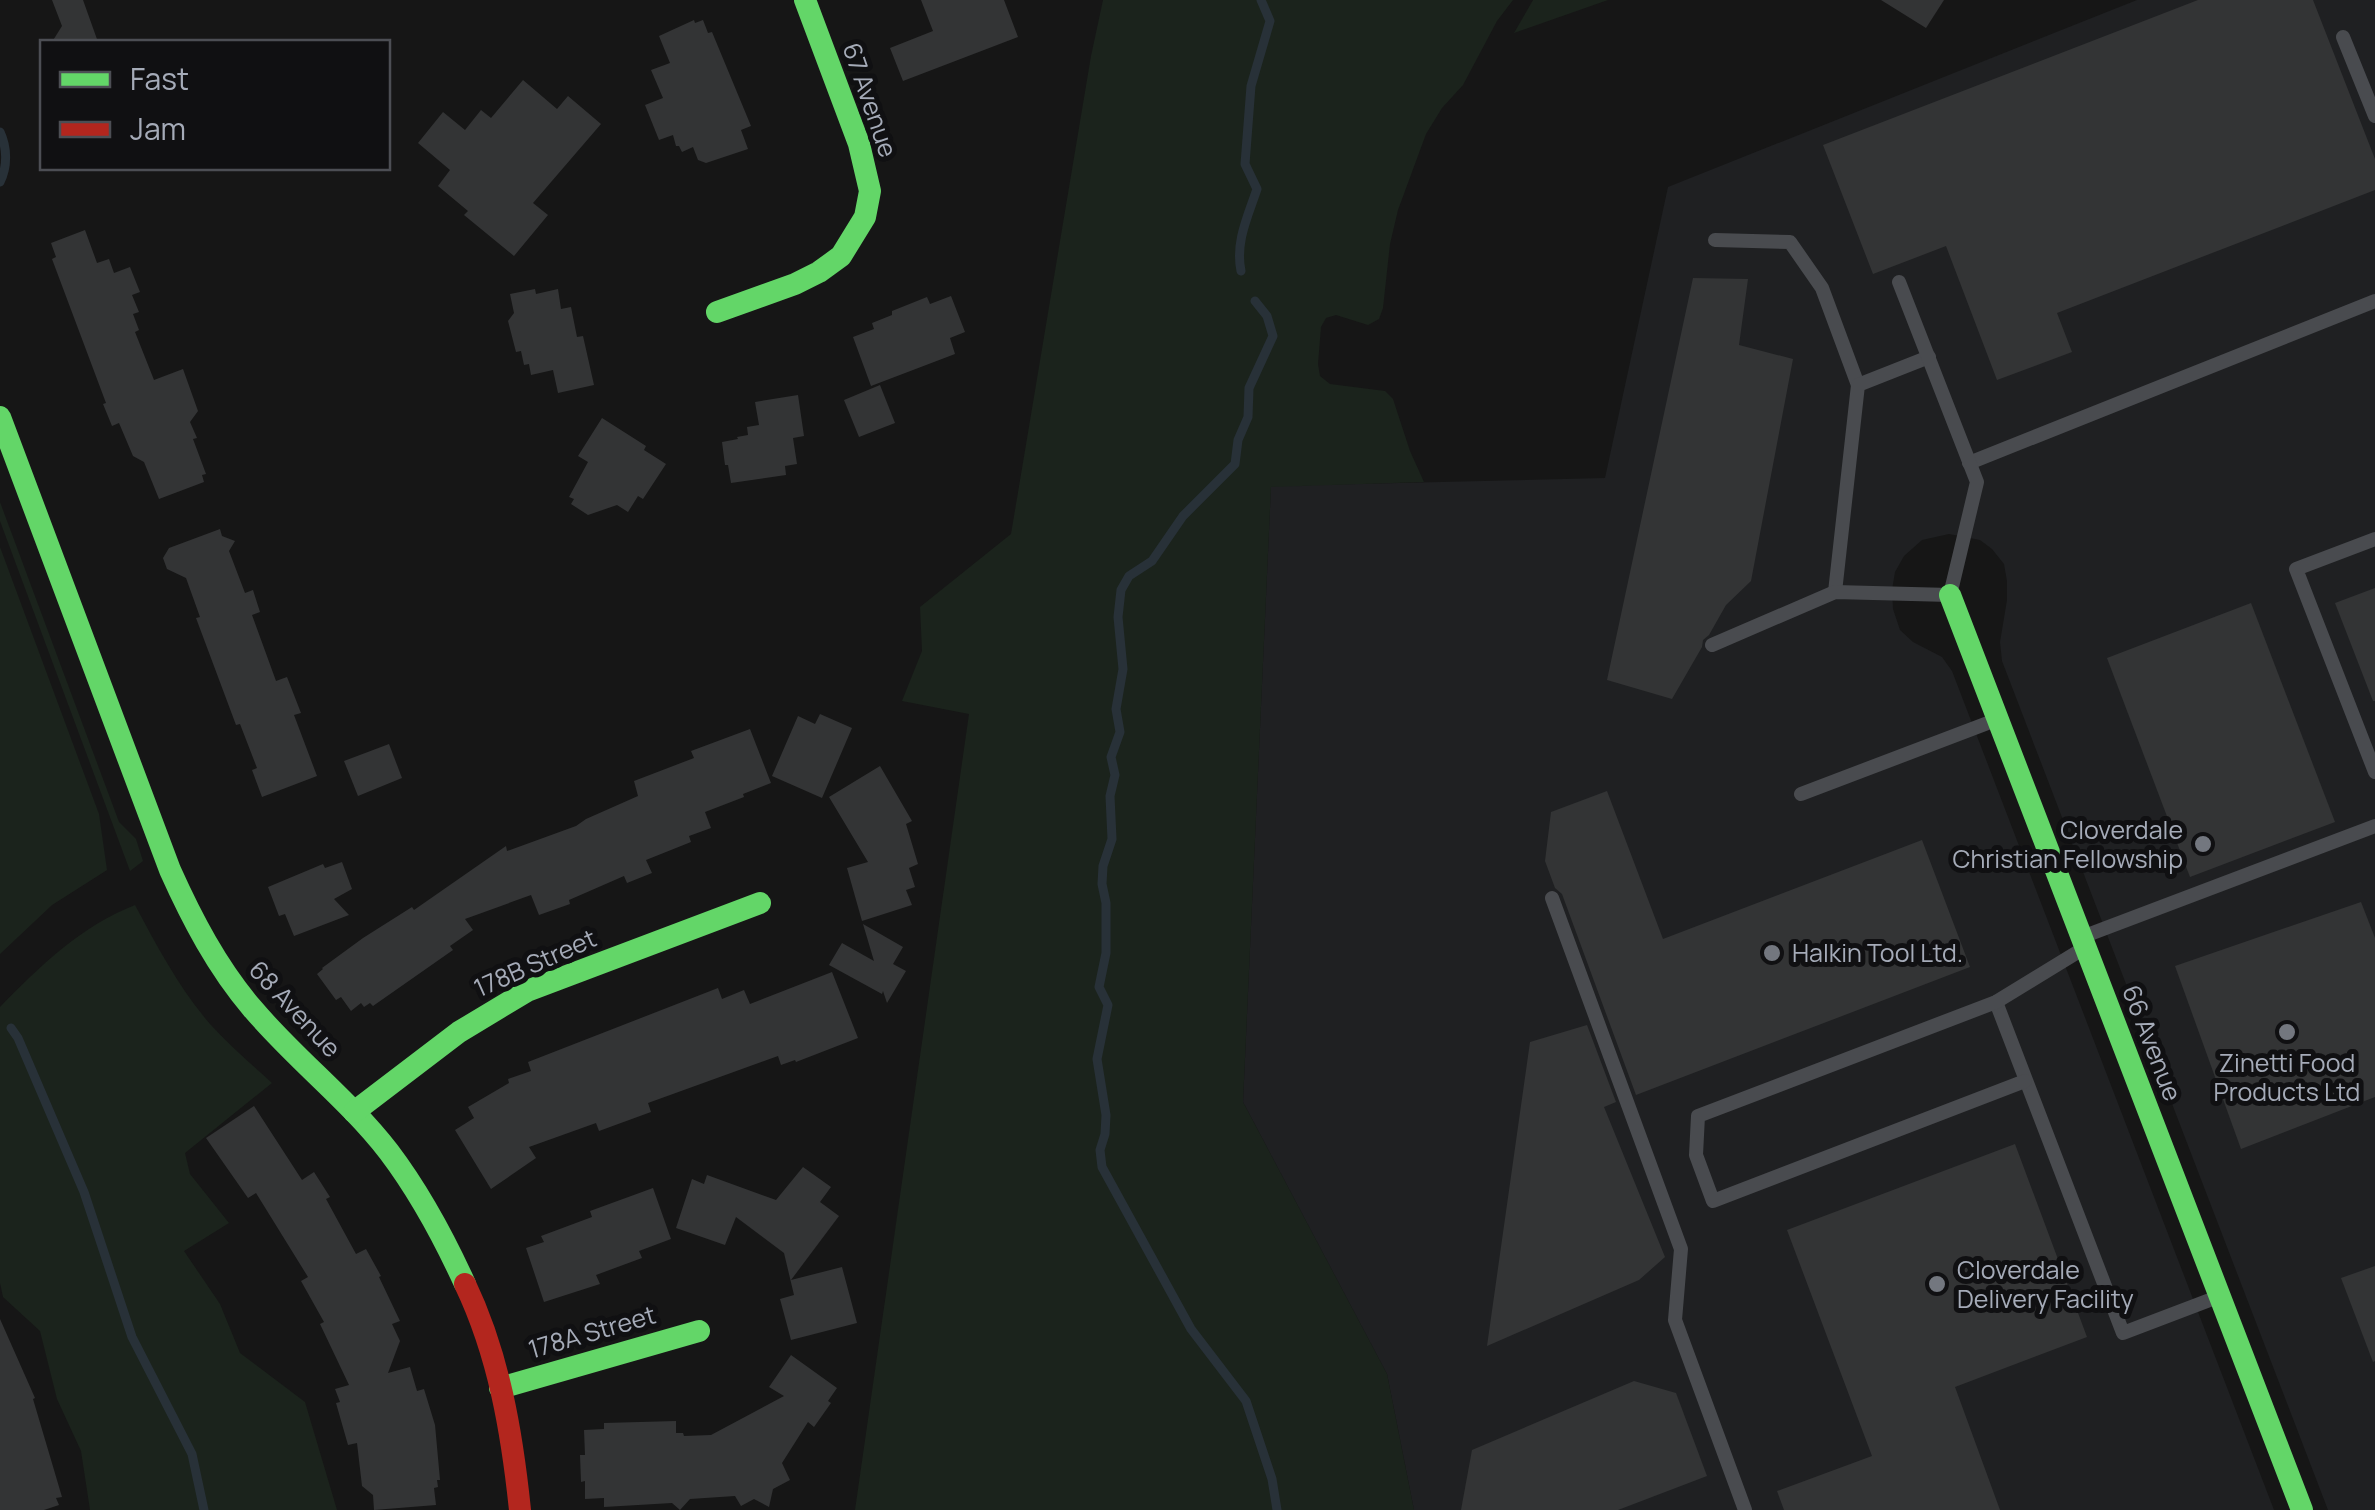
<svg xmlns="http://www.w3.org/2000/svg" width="2375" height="1510" font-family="Manrope,sans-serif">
  <rect width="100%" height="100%" fill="#161616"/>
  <!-- built -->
  <polygon fill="#1f2022" points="2137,0 2375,0 2375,1510 2328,1510 2002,661 2000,642 2007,600 2007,581 2004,564 1992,549 1980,540 1949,534 1922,540 1904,556 1895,572 1892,590 1893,609 1900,630 1913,642 1942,657 1952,671 2274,1510 1414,1510 1387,1374 1243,1102 1271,486 1605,478 1668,187"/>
  <!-- green -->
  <g fill="#1b231c">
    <polygon points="1103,0 1513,0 1497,21 1463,85 1442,108 1426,134 1398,210 1390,244 1383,308 1379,319 1368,325 1336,315 1326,318 1321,327 1318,364 1320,376 1330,384 1385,391 1393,399 1410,451 1424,482 1271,487 1243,1102 1387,1374 1414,1510 855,1510 969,714 902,701 922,651 920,607 1011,534 1091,56"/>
    <polygon points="1533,0 1608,0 1514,33"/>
    <polygon points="0,502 119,822 136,839 143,861 130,871 0,521"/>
    <polygon points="0,547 99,814 107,870 52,905 0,954"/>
    <path d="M135,905C157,946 179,988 210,1024C229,1045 251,1064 272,1083L185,1153L190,1174L229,1223L184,1251L220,1304L240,1353L305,1402L337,1510H90L81,1451L57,1399L40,1331L3,1297L0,1283V1007C40,966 81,926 135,905Z"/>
  </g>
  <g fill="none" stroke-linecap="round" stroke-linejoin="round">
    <!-- stream -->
    <g stroke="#283138" stroke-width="9">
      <path d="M0,132C7,147 8,166 0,182"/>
      <path d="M1241,271C1235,242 1248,216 1257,189L1245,164L1251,86L1270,21L1261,0"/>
      <polyline points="1255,301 1267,316 1273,336 1249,388 1248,417 1238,440 1235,464 1183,516 1152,561 1129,576 1121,590 1118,617 1123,669 1116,709 1120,732 1111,757 1115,775 1110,796 1112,839 1103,866 1102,884 1106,903 1106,953 1099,987 1108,1005 1097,1059 1106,1115 1105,1134 1100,1150 1102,1167 1191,1329 1246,1401 1272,1479 1277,1510"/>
      <polyline points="11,1028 18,1038 84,1192 132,1337 192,1454 204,1510"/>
    </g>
  </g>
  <!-- building -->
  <g fill="#333435">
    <polygon points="52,0 83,0 98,42 52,42 62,26"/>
    <polygon points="921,0 1004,0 1018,37 903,81 890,48 933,31"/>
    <polygon points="1881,0 1944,0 1926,28"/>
    <polygon points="2198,0 2313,0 2375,159 2375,190 2057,313 2072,352 1997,380 1946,246 1873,274 1823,145"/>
    <polygon points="694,20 695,23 703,20 708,33 712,32 751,126 741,130 748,149 706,163 698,160 693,147 682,152 679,146 676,146 673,135 659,140 645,105 663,98 651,70 670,63 659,36"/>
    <polygon points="523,80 557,109 568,96 601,124 533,203 548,215 514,256 464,215 468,211 438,186 450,170 418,143 443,112 465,130 481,110 491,118"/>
    <polygon points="85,230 97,263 109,259 114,273 130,267 140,292 132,295 139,312 133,314 139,330 135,332 154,380 183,369 198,411 190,422 197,438 193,439 206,474 202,475 204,482 159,499 144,462 133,456 119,423 112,426 103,404 106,403 52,259 56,257 51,243"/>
    <polygon points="1693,278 1748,279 1739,345 1793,359 1751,581 1726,605 1709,635 1703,640 1702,647 1672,699 1607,680"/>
    <polygon points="535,289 536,294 558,289 561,309 571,307 577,337 583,336 594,385 558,393 553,370 531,375 529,364 524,365 521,351 516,352 508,321 514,313 510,294"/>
    <polygon points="951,296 965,332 950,338 955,354 871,386 853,337 874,329 872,323 892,315 892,311 927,297 930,304"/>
    <polygon points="880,385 895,423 859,437 844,400"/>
    <polygon points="798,395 804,436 793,438 797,464 785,466 786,475 731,483 728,465 725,465 722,442 738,439 737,437 748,435 747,427 759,425 755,402"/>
    <polygon points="602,418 646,446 644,450 666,464 643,499 638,496 628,512 617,505 588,515 571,504 574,499 569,497 588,462 578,456"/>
    <polygon points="220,529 222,536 235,541 229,551 245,593 253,590 260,612 252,615 276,681 287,677 301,713 294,715 317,776 262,797 252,770 257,768 240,724 236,725 196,618 200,617 186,578 167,569 163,558 169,548"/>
    <polygon points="2375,588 2375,701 2373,701 2335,603"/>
    <polygon points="2251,603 2335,822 2190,877 2107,658"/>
    <polygon points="820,714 852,728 822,798 772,776 798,716 815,724"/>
    <polygon points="750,729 771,783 743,794 744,797 705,812 711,828 689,836 691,842 646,860 652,873 627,883 624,876 569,900 570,904 539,915 531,895 465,919 473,930 450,946 453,950 373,1006 370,1003 364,1007 361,1003 351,1011 341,997 336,1000 317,974 323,969 322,968 363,938 412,907 414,910 506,846 507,851 576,826 586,819 638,796 634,781 694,758 691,751"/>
    <polygon points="389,744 402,778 358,796 344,761"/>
    <polygon points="880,766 912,821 906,824 918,864 909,868 915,887 906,890 912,905 862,921 847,868 868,862 829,797"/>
    <polygon points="1607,791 1663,939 1922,840 1970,967 1636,1095 1562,894 1555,888 1545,861 1551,812"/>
    <polygon points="342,862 352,889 334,899 349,915 294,936 285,914 279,916 268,887 323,864 325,868"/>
    <polygon points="2361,902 2375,938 2375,1097 2241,1149 2175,966"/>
    <polygon points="863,924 903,947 893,964 906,971 887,1003 883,991 882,994 829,965 842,943 874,961"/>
    <polygon points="832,972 858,1038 796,1062 795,1060 781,1065 778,1056 648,1103 651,1112 599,1131 596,1123 529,1147 536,1158 491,1189 455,1130 474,1118 468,1107 509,1083 508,1079 531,1071 528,1062 718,988 722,999 744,990 750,1004"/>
    <polygon points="1587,1025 1616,1102 1604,1107 1665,1257 1639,1280 1487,1346 1530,1042"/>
    <polygon points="254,1106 302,1180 314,1172 330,1197 326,1199 356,1254 366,1249 381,1276 379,1277 400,1321 392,1324 400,1341 388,1373 410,1367 417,1391 424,1389 435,1425 440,1480 437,1480 438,1487 434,1488 436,1505 374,1510 373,1495 362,1486 357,1443 348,1445 336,1403 340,1402 335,1389 349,1385 320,1324 324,1322 301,1281 308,1277 256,1193 248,1198 206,1138"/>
    <polygon points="2015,1144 2087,1337 1955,1387 2000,1510 1784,1510 1777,1491 1872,1456 1787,1230"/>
    <polygon points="803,1167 831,1187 820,1202 839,1216 791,1280 842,1267 857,1323 791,1340 780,1299 794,1295 784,1253 736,1217 725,1245 676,1228 692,1179 704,1184 707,1175 776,1200"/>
    <polygon points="653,1188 671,1239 639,1251 642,1258 596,1275 600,1284 544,1302 526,1248 544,1242 541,1236 592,1217 590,1211"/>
    <polygon points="2375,1266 2375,1361 2373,1362 2341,1278"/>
    <polygon points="0,1319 35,1398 33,1399 62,1497 56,1498 59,1505 44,1510 0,1510"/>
    <polygon points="791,1355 837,1388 828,1401 831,1403 814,1427 808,1422 782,1463 790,1480 773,1489 769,1507 754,1499 741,1506 735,1496 690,1499 680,1510 672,1503 604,1507 604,1498 585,1499 585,1481 581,1482 580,1455 585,1455 584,1430 604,1429 604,1423 676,1421 676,1433 683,1433 684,1436 711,1435 784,1396 769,1387"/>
    <polygon points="1634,1381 1676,1393 1707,1476 1618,1510 1461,1510 1472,1450"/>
  </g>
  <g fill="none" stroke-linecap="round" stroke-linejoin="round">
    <!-- lane -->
    <g stroke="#494b4f" stroke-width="14">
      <polyline points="2343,37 2375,116"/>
      <polyline points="1715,240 1790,242 1822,288 1858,385"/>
      <polyline points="1969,463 2375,301"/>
      <polyline points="2375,539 2296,569 2375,772"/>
      <polyline points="1835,592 1858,385 1929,357"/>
      <polyline points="1712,645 1835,592 1950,595 1977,482 1899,282"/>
      <polyline points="1801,794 1993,721"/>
      <polyline points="1552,898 1681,1249 1675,1320 1745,1510"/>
      <polyline points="2082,937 2375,826"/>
      <polyline points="1996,1002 2123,1333 2215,1298"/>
      <polyline points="2025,1081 1713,1201 1696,1155 1698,1116 1996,1002 2081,950"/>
    </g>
    <!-- fast -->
    <g stroke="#63d668" stroke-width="22">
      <polyline points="717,312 795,284 819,272 841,256 865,217 870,191 859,144 805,0"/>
      <path d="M0,417L170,870C192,919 217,967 252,1008C295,1059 348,1099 389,1152C420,1193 444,1238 465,1284"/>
      <polyline points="1950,595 2302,1510"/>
      <polyline points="354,1112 459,1032 527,991 760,903"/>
      <polyline points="500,1388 699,1331"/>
    </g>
    <!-- jam -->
    <path stroke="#b3261e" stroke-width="22" d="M465,1284C499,1355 512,1433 520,1510"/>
  </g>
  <!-- markers -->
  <g fill="#73777f" stroke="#101012" stroke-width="4">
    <circle cx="2203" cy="844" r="10"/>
    <circle cx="1772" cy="953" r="10"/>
    <circle cx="2287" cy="1032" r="10"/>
    <circle cx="1937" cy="1284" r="10"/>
  </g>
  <g text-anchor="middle" stroke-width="10" stroke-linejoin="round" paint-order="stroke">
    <!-- street labels -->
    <g font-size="25" fill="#a5abb8" stroke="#101012">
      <text transform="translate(870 100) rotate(71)" y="9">67 Avenue</text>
      <text transform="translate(535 963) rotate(-24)" y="9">178B Street</text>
      <text transform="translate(295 1009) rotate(47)" y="9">68 Avenue</text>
      <text transform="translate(2152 1043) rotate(69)" y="9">66 Avenue</text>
      <text transform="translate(592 1332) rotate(-16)" y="9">178A Street</text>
    </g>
    <!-- poi labels -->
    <g font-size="25" fill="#a5abb8" stroke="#101012" text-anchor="start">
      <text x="2183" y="839" text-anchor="end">Cloverdale<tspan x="2183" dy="29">Christian Fellowship</tspan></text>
      <text x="1792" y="962">Halkin Tool Ltd.</text>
      <text x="2287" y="1072" text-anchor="middle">Zinetti Food<tspan x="2287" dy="29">Products Ltd</tspan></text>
      <text x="1957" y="1279">Cloverdale<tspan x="1957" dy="29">Delivery Facility</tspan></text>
    </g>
  </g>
  <!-- legend -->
  <rect x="40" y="40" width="350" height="130" fill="#101012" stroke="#4c4e54" stroke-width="2.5"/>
  <rect x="60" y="72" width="50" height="15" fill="#63d668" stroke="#4c4e54" stroke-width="2.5"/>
  <text x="130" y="90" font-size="30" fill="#a5abb8">Fast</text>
  <rect x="60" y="122" width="50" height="15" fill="#b3261e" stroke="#4c4e54" stroke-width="2.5"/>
  <text x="130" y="140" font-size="30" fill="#a5abb8">Jam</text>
</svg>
